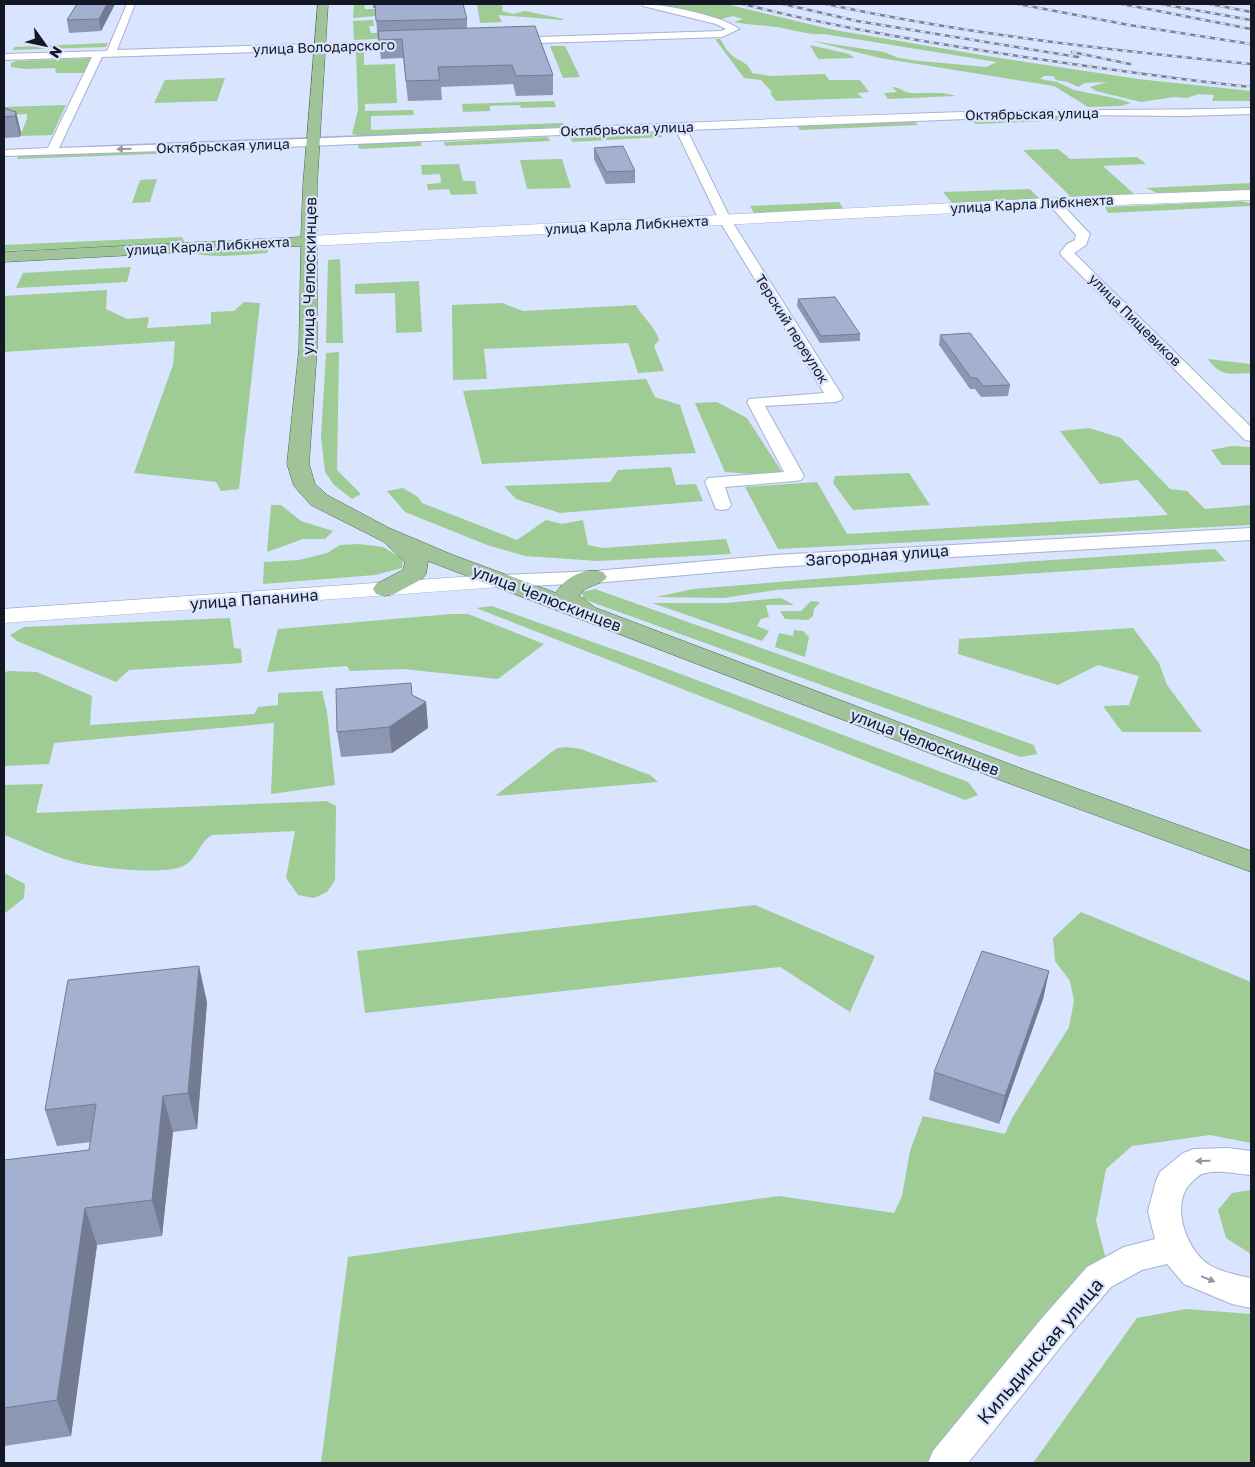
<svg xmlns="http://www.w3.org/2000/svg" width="1255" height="1467" font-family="'Golos Text',sans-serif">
  <rect width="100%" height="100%" fill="#d9e4fe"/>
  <!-- green -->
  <g fill="#9fcb95">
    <polygon points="354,4 367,4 364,4 365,9 377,9 375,16 353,18"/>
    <polygon points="477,4 497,4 503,6 502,11 513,14 525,11 564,19 562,20 498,15 502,22 480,23"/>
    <path d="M654,4H726L834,30L993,57L1138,79L1251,91V101H1212L1214,95L1198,94L1187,98L1174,97L1141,102L1096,91L1090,87L1107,82L1085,83L1078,87L1068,82L1056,80L1053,76H1044L1040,79L1057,82L1074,90L1119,99L1131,103L1121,106L1088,107L1054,86L880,58L812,41L884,52L899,58L920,61L986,67L997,62L824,34C808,35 793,30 777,27C763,25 749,25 734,22L743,19L733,16L718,20Z"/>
    <polygon points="373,20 374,26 369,26 371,33 415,32 443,36 354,40 353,21"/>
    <path d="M715,39H720C724,45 728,53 734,57C742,62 748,63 752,73L771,76L825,74L829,80H860L869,92L857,93L863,98L776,101L770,93L772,92L761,80L744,78Z"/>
    <polygon points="108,43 106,47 12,50 15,47"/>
    <polygon points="810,45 849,54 854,58 818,59"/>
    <polygon points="550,46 565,46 580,77 563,78"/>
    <polygon points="356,52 364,52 364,65 395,64 397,103 365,104 365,111 413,110 414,115 371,116 371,130 563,123 564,127 361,136 352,134 358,110"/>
    <polygon points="93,58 85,73 56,73 55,68 25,69 11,67 11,63 16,61"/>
    <polygon points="225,78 217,101 154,103 165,80"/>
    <path d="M892,87C900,87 903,92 911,93C927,94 941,91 956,96L888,99L884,93L897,92Z"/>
    <polygon points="554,101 556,107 521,108 520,105 490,106 490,111 463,112 462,104"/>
    <polygon points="66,105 52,135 20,136 27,119 27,114 4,115 4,107"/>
    <polygon points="1061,115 1067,120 976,124 970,119"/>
    <polygon points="913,120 918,125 800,130 796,125"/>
    <polygon points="659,132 662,137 572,142 570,137"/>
    <polygon points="548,137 550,141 445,146 444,142"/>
    <polygon points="421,141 421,146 359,149 358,144"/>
    <polygon points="184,149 183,153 17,159 19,155"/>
    <polygon points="1058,149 1070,159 1137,157 1146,164 1103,166 1134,194 1071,197 1023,150"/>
    <polygon points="562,159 571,188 527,189 520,160"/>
    <polygon points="459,164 463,181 475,181 477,194 451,195 449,189 428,190 427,184 441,183 440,174 422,175 421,165"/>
    <polygon points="157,179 150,202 132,203 140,180"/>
    <polygon points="1251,183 1251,190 1157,193 1146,188"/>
    <polygon points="1030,189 1041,200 952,203 943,192"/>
    <polygon points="1240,201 1251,203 1251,206 1108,213 1105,207"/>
    <polygon points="839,202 845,211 755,215 750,206"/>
    <polygon points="182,237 185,243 4,251 4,245"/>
    <path d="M256,247L268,249L267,253C240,255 212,259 187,252Z"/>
    <polygon points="340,259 343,343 326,343 328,260"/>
    <polygon points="131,267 127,282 16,288 23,273"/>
    <polygon points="419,281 422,332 396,333 395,293 355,294 355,284"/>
    <polygon points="107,290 106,309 127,319 149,317 147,328 211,324 211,312 234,311 244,302 260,303 239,489 221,491 216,482 134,473 173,365 175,341 4,352 4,296"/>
    <path d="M502,303L523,311L636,305C643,318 655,326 659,340L654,346L664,371L638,373L628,343L484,349L487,379L453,380L452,305Z"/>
    <polygon points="339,352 337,470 361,494 352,499 334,485 325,472 321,437 326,353"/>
    <path d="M1208,359L1251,364V373C1232,374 1220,377 1208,359Z"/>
    <polygon points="646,379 655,397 680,405 696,453 482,464 463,391"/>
    <polygon points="717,402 747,418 782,472 752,474 725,472 695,403"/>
    <polygon points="1089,428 1121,438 1170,489 1187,491 1205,509 1251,505 1251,525 778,549 745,487 817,482 847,534 1168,515 1138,480 1100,484 1060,431"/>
    <polygon points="1232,446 1251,447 1251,465 1222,465 1211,450"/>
    <polygon points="671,467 676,485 696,484 703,501 560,513 516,499 504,486 610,482 618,470"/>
    <polygon points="909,473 930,505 853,510 833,483 835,476"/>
    <polygon points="403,488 418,497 422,503 517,540 546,520 562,524 583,520 588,545 603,548 726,539 731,554 598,561 525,556 487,545 405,512 387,491"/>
    <polygon points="271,505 281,505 301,521 333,531 325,539 303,539 267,552"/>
    <polygon points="359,544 383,547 403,559 402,568 375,575 263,584 264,562 299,560 327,553 340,545"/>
    <polygon points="1215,549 1226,561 776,590 724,598 656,597 693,589 1023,562"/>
    <polygon points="595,589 1034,745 1037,754 1021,757 583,599 582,592"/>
    <polygon points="781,598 794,605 766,605 769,617 761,619 757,626 769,631 762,641 652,603 726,603"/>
    <polygon points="811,601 820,602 814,609 813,616 808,620 785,619 780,611 801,611"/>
    <polygon points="492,606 646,661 968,782 978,795 965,800 476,608"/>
    <polygon points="451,614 468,614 544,644 498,679 403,669 350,671 347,666 267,672 278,629"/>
    <polygon points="230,618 234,648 241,649 242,663 129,670 116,682 17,641 10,635 24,627"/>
    <polygon points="1133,628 1159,663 1167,685 1202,732 1122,732 1103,706 1129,705 1139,676 1098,665 1058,685 958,654 959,639"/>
    <polygon points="794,630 803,631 809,637 805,657 775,647 779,633 793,636"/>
    <polygon points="8,671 37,672 92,696 90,725 254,714 258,707 278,705 278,693 322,691 327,712 335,785 271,794 274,723 54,743 49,764 4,766 4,673"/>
    <polygon points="566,747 581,749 650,775 658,782 495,796 557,748"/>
    <path d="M43,784L36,813L327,801L336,806L335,880L327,892L314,898L298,895L286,878L295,831L212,835C199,842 197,861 181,867C159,875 95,868 71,861C49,855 26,843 4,835V785Z"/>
    <polygon points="4,873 25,884 24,898 4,914"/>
    <polygon points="755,905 875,956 850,1012 780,967 365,1013 357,951"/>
    <polygon points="1081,912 1251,982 1251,1143 1210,1135 1132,1146 1106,1169 1096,1221 1111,1279 1065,1325 946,1463 321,1463 348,1257 779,1196 894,1213 902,1196 910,1151 923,1116 1005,1134 1012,1118 1069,1027 1074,1001 1070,981 1055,961 1053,938"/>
    <polygon points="1251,1190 1251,1254 1226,1238 1218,1210 1232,1193"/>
    <polygon points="1186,1309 1251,1314 1251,1463 1033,1463 1137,1318"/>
  </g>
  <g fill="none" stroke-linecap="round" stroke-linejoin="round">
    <!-- street casing -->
    <g stroke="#a6b2d2" stroke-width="2">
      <g id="street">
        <path d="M127,4H135L117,50L409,41L414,44L409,47L102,57L59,148C351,139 642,123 933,113C1039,109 1145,111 1251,108V114L1184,116L1069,115L687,130L731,220L843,397L841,400L835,402L765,406L804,476L801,480L795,481L725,487L731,505L728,509L722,510L716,509L705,482L708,478L784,472L747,402L749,399L824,393L719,220L676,130L286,147L4,156V150L48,148L92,57L4,60V54L107,51Z"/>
        <path d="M642,4C664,4 723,16 739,29L722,37L509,44L504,41L509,38L721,31L726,29L716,24L643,6Z"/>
        <polygon points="1054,199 1058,200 1090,234 1086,245 1074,253 1251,427 1251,441 1245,440 1062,256 1060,253 1067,244 1075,240 1076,235 1048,203"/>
        <polygon points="1251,528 1251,540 775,567 595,583 504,587 497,585 494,581 497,577 504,575 595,571 775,555"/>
        <path d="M1228,1148L1251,1151V1175C1236,1174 1217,1169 1202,1174C1199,1175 1195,1179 1193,1181C1169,1201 1185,1248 1208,1264C1220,1272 1237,1275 1251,1278V1308L1232,1304L1184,1284L1167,1264L1142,1270L1111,1287L1066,1340L968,1463H928L933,1451L1042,1318L1087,1267L1124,1247L1155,1239L1148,1211L1156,1181L1160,1172L1183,1153L1194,1149Z"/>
      </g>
    </g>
    <!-- secondary casing -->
    <g stroke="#a6b2d2" stroke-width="1">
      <g id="secondary">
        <polygon points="1251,190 1251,200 1090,206 309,246 303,244 301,241 303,238 309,236 1090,196"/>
        <polygon points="504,574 512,576 516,581 512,586 4,623 4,609"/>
      </g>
    </g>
    <!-- primary casing -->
    <g stroke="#466d44" stroke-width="1">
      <path id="primary" d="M318,4H328L317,186V349L309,464L315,484L327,495L389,528L453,555L556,593C565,577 585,567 603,572L607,577C600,587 585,584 579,596L596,608L1028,771L1251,851V872L1008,783L428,561L426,574L422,579L394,594L385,596L376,594L373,589L376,584L403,570L405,562L384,542L311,505L294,486L287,464L299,349L301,246L4,262V252L301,237L303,186Z"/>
    </g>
    <!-- street -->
    <use href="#street" fill="#fff" fill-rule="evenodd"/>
    <!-- secondary -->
    <use href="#secondary" fill="#fff" fill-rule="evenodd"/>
    <!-- primary -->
    <use href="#primary" fill="#a0c399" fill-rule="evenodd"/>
    <!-- rail casing -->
    <g stroke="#7b8296" stroke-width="2.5">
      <g id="rail">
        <path d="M743,4C842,29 943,45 1045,60C1113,70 1182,80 1251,87"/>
        <polyline points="783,4 857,21 1078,57"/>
        <path d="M826,4C966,34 1108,50 1251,64"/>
        <polyline points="1018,4 1129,25 1251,44"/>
        <polyline points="1122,4 1251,29"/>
        <polyline points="1161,4 1251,20"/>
        <polyline points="1210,4 1251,12"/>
        <polyline points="1072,52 1130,64"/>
      </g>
    </g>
    <!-- rail -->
    <use href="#rail" stroke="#d9e4fe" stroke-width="2" stroke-dasharray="5" stroke-linecap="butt"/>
  </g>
  <!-- wall -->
  <g fill="#8d97b3">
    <polygon points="77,4 115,4 101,31 69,33 67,20"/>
    <polygon points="373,4 463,4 467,19 467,28 553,75 553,95 516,96 513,84 441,87 442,100 408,101 403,58 381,59 378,40 375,8 373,8"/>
    <polygon points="4,108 16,112 21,133 20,137 4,138"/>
    <polygon points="594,148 635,171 635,183 606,184 594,159"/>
    <polygon points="798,299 860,334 860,341 820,343 797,306"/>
    <polygon points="940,335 1010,385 1008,396 981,397 975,389 970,389 939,345"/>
    <polygon points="412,695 426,702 428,728 392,753 341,757 337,732"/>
    <polygon points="1049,971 1043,999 999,1124 929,1100 934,1072"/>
    <polygon points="207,1002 197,1129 173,1132 162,1236 97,1245 71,1436 4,1446 4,1160 89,1150 91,1142 57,1146 45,1110"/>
  </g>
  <!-- shaded-wall -->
  <g fill="#737b92">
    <polygon points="107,4 115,4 101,31 99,19"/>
    <polygon points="16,112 21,133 20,137 15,116"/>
    <polygon points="426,702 428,728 392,753 389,727"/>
    <polygon points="199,966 207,1002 197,1129 188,1093"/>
    <polygon points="1049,971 1043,999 999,1124 1005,1096"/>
    <polygon points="163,1096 173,1132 162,1236 152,1200"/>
    <polygon points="85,1208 97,1245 71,1436 57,1400"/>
  </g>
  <!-- building -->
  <g fill="#a4b0d0" stroke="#737b92">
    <polygon points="77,4 107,4 99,19 67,20"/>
    <polygon points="375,4 463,4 467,19 376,21"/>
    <polygon points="535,26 553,75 516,76 512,65 438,67 440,80 406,81 402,39 379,40 378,31"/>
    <polygon points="4,108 16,112 15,116 4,117"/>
    <polygon points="623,146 635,171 606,172 594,148"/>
    <polygon points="835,297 860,334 821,336 798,299"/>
    <polygon points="970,333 1010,385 983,386 977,378 971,378 940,335"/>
    <polygon points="411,683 412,695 426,702 389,727 337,732 336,689"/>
    <polygon points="982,951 1049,971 1005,1096 934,1072"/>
    <polygon points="199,966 188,1093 163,1096 152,1200 85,1208 57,1400 4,1408 4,1160 89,1150 96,1104 45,1110 68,980"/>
  </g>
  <!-- one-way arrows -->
  <defs><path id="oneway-solid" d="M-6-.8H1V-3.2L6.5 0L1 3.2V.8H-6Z" transform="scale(1.25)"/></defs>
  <g fill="#95979c">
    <use href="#oneway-solid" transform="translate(124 149) rotate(178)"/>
    <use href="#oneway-solid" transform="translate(1203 1161) rotate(178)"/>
    <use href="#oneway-solid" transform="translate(1208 1279) rotate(22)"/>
  </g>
  <g text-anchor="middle" stroke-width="4.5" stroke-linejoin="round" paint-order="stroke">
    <!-- far-street labels -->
    <g font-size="14" fill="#141824" stroke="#d9e4fe">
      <text transform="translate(324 47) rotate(-2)" y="5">улица Володарского</text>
      <text transform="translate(1032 114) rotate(-1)" y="5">Октябрьская улица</text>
      <text transform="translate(627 129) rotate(-2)" y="5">Октябрьская улица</text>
      <text transform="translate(223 146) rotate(-2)" y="5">Октябрьская улица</text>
      <text transform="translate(1032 204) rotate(-3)" y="5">улица Карла Либкнехта</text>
      <text transform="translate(627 225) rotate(-3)" y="5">улица Карла Либкнехта</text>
      <text transform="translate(208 246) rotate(-3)" y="5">улица Карла Либкнехта</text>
      <text transform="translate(1135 320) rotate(45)" y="5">улица Пищевиков</text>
      <text transform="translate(792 329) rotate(58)" y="5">Терский переулок</text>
    </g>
    <!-- street labels -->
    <g font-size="16" fill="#141824" stroke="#d9e4fe">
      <text transform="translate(309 276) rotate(-89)" y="6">улица Челюскинцев</text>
      <text transform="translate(877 555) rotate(-4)" y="6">Загородная улица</text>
      <text transform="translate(547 598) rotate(21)" y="6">улица Челюскинцев</text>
      <text transform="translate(254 599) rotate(-4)" y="6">улица Папанина</text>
      <text transform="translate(925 742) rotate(21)" y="6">улица Челюскинцев</text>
    </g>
    <!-- near-street labels -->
    <g font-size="19" fill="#141824" stroke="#d9e4fe">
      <text transform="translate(1040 1351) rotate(-50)" y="7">Кильдинская улица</text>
    </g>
  </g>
  <!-- border -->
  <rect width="1255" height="1467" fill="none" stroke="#141824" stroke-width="10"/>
  <!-- north arrow -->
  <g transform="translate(45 45) rotate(123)" stroke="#d9e4fe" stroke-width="4" paint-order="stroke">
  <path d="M0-4L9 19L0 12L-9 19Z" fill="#141824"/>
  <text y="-8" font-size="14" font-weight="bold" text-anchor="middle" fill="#141824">N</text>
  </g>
</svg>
